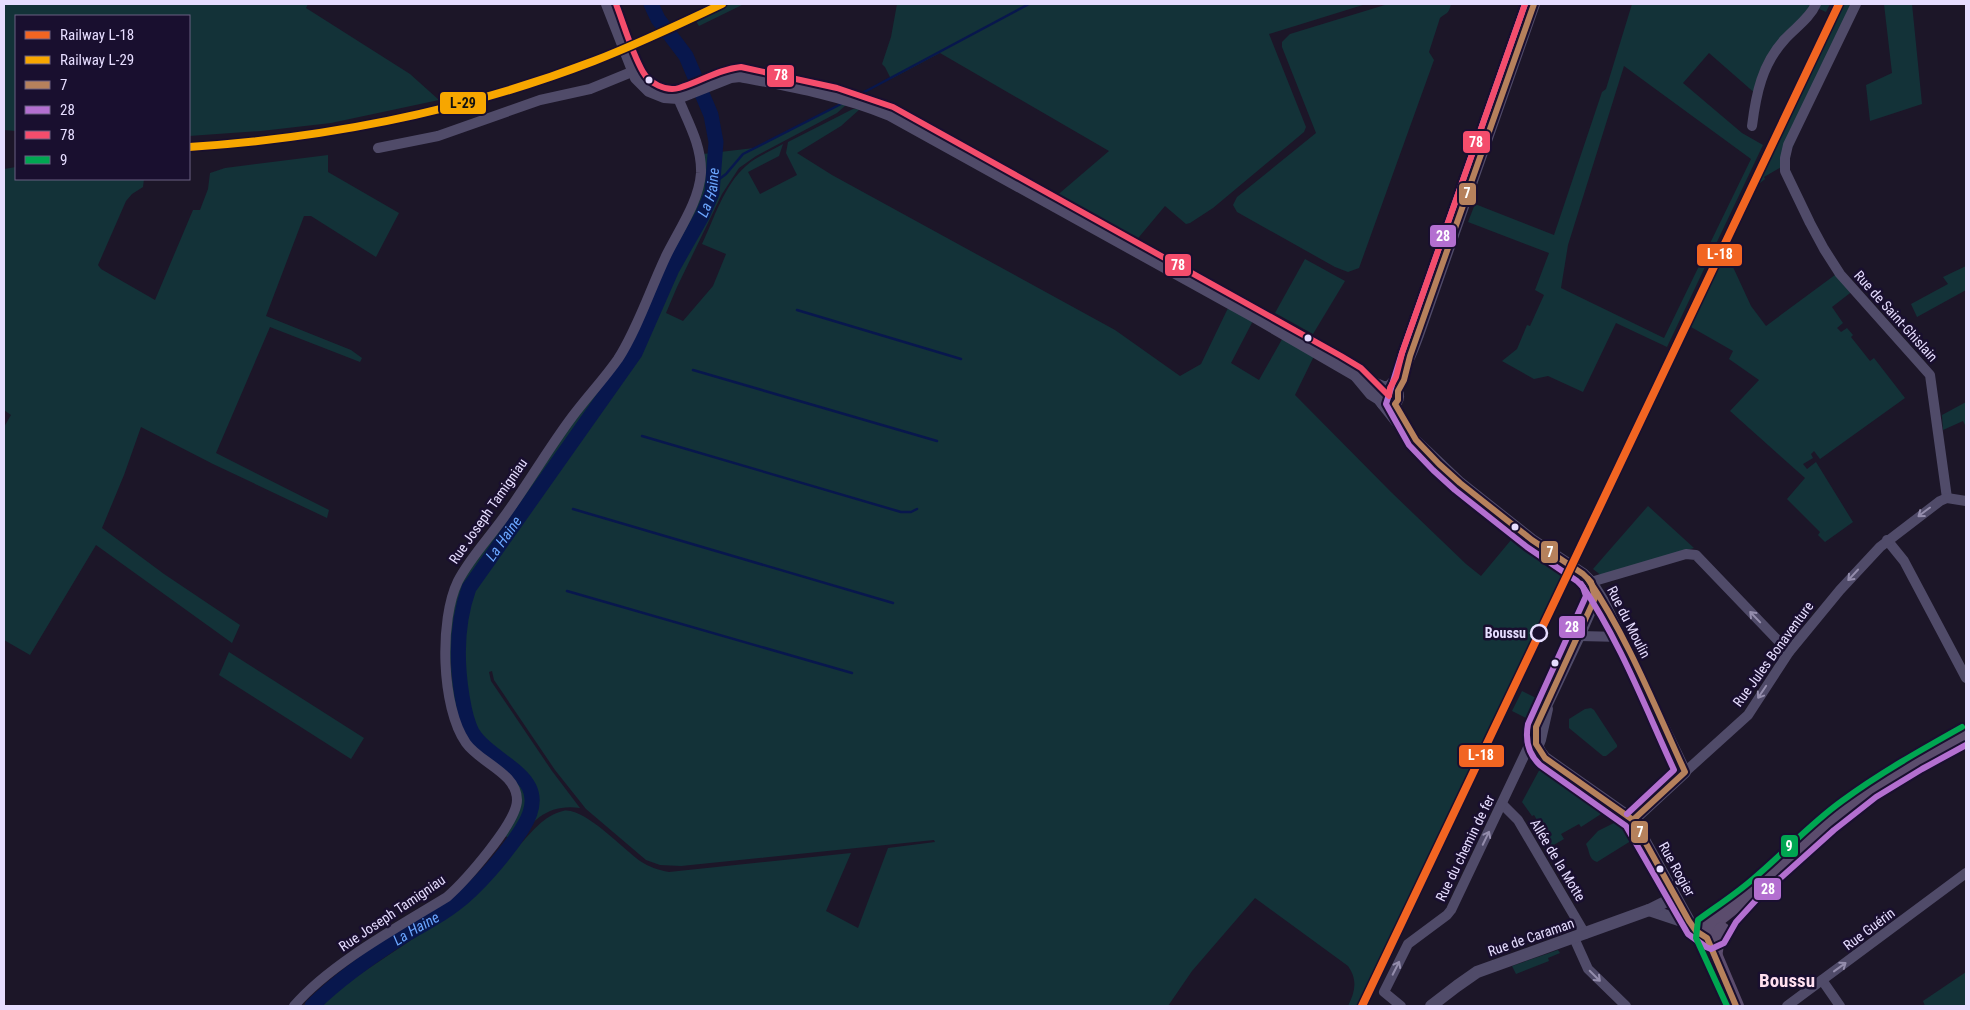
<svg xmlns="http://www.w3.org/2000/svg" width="1970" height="1010" font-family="'Roboto Condensed',sans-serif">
  <rect width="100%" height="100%" fill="#1c1628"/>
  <!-- green -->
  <g fill="#133238" fill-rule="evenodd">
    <polygon points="4,4 308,4 306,8 410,74 439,100 331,123 261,131 189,136 189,16 16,16 16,131 4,130"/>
    <polygon points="730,4 744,4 699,26 696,21"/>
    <polygon points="897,4 1366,4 1269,34 1306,127 1304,132 1213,208 1190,223 1186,224 1165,206 1134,243 1054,198 1109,151 940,53 891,79 885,67 882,64 891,37"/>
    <path d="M1388,4H1451C1449,14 1446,13 1440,18L1429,52L1434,60L1359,268L1348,272L1335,267L1237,212L1233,205L1237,197L1316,133L1282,47V42L1290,34Z"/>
    <path d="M1632,4H1830L1826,12L1815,7L1784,40L1757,95L1709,53L1683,83L1742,133L1763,145L1667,347L1616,323L1583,392L1548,376L1534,379L1502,361L1517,349L1527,325L1530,326L1544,295L1535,290L1549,253L1468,222L1475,204L1554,235L1602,92L1606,89ZM1624,66L1751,159L1664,338L1561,288L1568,245Z"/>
    <polygon points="1844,4 1852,4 1785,165 1764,177 1765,179 1760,183 1758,182"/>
    <polygon points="1884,4 1912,4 1922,104 1870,121 1866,85 1892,73"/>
    <path d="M844,102L846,105L837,113L756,156L739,168L722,194L677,287L666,313L683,321L713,286L726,254L702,244C714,219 724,185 746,166C756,157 771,151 783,144L779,156L748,172L760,194L797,175L786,153L788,142L845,113L853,109H860L841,126L797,153L832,175L1115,330L1180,376L1201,364L1230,304L1255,317L1231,363L1259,380L1285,334L1316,352L1295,395L1391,492L1466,564L1481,576L1516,534L1564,571L1358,1006H1348C1355,992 1358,980 1348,966L1255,898L1192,971L1168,1006H318C369,963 431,933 480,888C493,876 503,860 514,846L518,847C530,834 544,815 563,811C583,806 623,849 640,861C649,867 658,870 669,872L851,853L826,911L858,928L888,848L935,842L934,840L681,866L660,865L646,860L586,809L555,770L494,680L492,671L489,672L491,681L552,771L580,808C548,804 534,819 516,843L504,835L520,798L464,734L453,697L448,631L461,581L565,430L621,360L694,208L703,154L754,148Z"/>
    <polygon points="328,155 328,172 399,213 376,257 311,216 304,216 266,316 351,350 362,358 360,362 270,327 216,453 329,510 327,518 213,464 141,427 124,475 102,528 164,574 240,625 232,643 96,545 30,655 4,640 4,427 11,415 4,410 4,169 16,167 16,179 144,179 143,187 132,194 126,201 98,265 101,269 155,300 193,210 200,210 208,189 210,173 225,168"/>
    <polygon points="1725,252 1735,257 1733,267 1751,306 1766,326 1839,272 1854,290 1832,307 1843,323 1837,328 1841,332 1847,328 1853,335 1851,337 1870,361 1874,358 1905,398 1820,459 1814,451 1811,454 1813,458 1803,464 1807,469 1816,462 1853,522 1825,542 1818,535 1820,532 1787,499 1805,478 1730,411 1759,380 1729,359 1733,351 1691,327"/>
    <polygon points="1305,259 1345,281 1313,334 1275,313"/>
    <polygon points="1966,266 1966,290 1917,317 1911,304 1948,284 1943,277"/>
    <polygon points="1966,402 1966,427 1963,421 1943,430 1942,415"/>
    <polygon points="1648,506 1694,548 1602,576 1593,569"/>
    <polygon points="229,652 364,738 351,759 219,675"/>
    <polygon points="1522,691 1542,701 1532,721 1512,711"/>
    <polygon points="1591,708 1594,710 1617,745 1617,747 1606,756 1603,756 1569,728 1569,719 1585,709"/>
    <polygon points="1542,765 1605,809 1601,814 1581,827 1579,824 1561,834 1564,839 1545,850 1535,833 1542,828 1534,815 1532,816 1522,802"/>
    <path d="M1614,823L1625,824L1634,839L1597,862C1588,859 1590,851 1586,844L1598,831Z"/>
    <polygon points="1558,950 1560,953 1548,958 1549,961 1516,974 1512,966"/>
    <polygon points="1966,972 1966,1006 1925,1006 1923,1001"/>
  </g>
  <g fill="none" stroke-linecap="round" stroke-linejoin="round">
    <!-- stream -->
    <g stroke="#08174d" stroke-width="2.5">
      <polyline points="855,97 1029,4"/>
      <polyline points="714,183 726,174 743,154 841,104"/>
      <polyline points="797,310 961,359"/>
      <polyline points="693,370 937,441"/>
      <polyline points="642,436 901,512 911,512 917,509"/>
      <polyline points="573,509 893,603"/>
      <polyline points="567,591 852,673"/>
    </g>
    <!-- river -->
    <path stroke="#08174d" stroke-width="15" id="s1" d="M312,1006C340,978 372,956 405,935C421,925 439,917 454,905C477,888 506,854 522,829C557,775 493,767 472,732C466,721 464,708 462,696C456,659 456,624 469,588L635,353L672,269L702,216L712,193L716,142L711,115L686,56L658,19L651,4"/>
    <!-- minor -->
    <g stroke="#504b69" stroke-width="10">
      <polyline points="1856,4 1788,145 1785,158 1785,171 1810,223 1824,249 1840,274 1930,375 1947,498"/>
      <path d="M1752,126C1756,94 1762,64 1785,39C1795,28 1810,18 1816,4"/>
      <polyline points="378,148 438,136 540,100 590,89 634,71"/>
      <polyline points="1887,540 1904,561 1966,678"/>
      <polyline points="1591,582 1686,554 1696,555 1789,652"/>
      <polyline points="1579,636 1622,637"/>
      <polyline points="1537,750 1541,740 1548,709"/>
      <polyline points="1685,772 1748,715 1789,652 1840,590 1880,547 1940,501 1947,498 1966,501"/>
      <polyline points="1502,804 1518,820 1585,934"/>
      <polyline points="1574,938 1588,969 1626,1006"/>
      <polyline points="1822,980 1840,1006"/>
      <path d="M294,1006C330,964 398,927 447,897C464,882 517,823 517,800C517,773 480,763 466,743C441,707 439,620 458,581C470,558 489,538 504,517C528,484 548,449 572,417C587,397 604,379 618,359C638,328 651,287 667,254C680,228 699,201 701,173C702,146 688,122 678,98"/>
      <polyline points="1401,1006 1384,992 1408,944 1447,915 1451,910 1535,733"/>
      <polyline points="1787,1006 1966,873"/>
    </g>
    <!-- tertiary -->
    <g stroke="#504b69" stroke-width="12">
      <path d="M607,4L636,78L649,91L664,97L678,98L731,77L740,76C792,86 842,95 890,115L1255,317L1355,375L1383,387"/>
      <polyline points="1356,376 1371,394 1379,399 1402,428 1460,483 1532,540 1583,574 1591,582 1603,601 1685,772 1633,820"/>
      <path d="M1390,386C1405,371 1412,351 1419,332L1534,4"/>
      <path d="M1383,404L1392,405C1400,401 1400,392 1393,387H1384"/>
      <path d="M1593,587L1595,593L1593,604L1579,636L1536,727C1534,739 1536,749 1545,758L1633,820L1689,921L1696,931L1704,936"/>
      <polyline points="1649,910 1691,924"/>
      <polyline points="1431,1006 1457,986 1477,972 1649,910 1675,897"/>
    </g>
    <!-- primary -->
    <g stroke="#5b4c6d" stroke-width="16">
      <polyline points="1718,936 1713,940 1706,937 1703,932 1705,926 1720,917 1759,886 1821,829 1847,808 1918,761 1966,735"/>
      <polyline points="1711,947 1736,1006"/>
      <polyline points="1714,957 1716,944 1722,930"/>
    </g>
    <!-- bus-1 casing -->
    <g stroke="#190f2f" stroke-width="10">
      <g id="bus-1">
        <polyline points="1534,4 1410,356 1404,380 1398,391 1398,400 1395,404 1416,440 1439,464 1460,483 1532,540 1583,574 1591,582 1595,598 1536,727 1536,744 1545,758 1633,820 1689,921 1696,931 1707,938 1736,1006"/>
        <path d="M1588,579C1628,638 1655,707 1685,772L1633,820"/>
      </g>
    </g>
    <!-- bus-2 casing -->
    <g stroke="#190f2f" stroke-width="10">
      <g id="bus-2">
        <path d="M1525,4L1402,353L1386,404L1409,445L1433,470L1455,490L1527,547L1577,581L1583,587L1586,596L1528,724C1525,740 1528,754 1540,765L1626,826L1688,934L1706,947L1711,949L1724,943L1736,922L1757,899L1834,830L1876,797L1922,769L1966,745"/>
        <path d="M1581,584C1620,641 1645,707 1674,770L1627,814"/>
      </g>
    </g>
    <!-- bus-3 casing -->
    <g stroke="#190f2f" stroke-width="10">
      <path id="bus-3" d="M616,4C624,25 632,53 643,72C649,83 666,92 679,88C700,82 719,69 741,67L837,88L893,107L1341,356L1361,368L1389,396L1390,388L1396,377L1402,353L1525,4"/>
    </g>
    <!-- bus-4 casing -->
    <g stroke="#190f2f" stroke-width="10">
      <path id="bus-4" d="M1727,1006L1696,938L1698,920C1717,906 1736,894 1753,879C1783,854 1810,824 1842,801C1880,773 1921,750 1962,727"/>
    </g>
    <!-- bus-1 -->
    <use href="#bus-1" stroke="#b6815c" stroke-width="6"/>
    <!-- bus-2 -->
    <use href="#bus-2" stroke="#b36fd0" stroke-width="6"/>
    <!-- bus-3 -->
    <use href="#bus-3" stroke="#f44d6c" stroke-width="6"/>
    <!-- bus-4 -->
    <use href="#bus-4" stroke="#00a651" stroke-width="6"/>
    <!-- rail-1 casing -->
    <g stroke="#190f2f" stroke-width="11">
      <polyline id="rail-1" points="1362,1006 1839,4"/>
    </g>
    <!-- rail-2 casing -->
    <g stroke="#190f2f" stroke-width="11">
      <path id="rail-2" d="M189,147C328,138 464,111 594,61C638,44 680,24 722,4"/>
    </g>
    <!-- rail-1 -->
    <use href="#rail-1" stroke="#f26522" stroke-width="8"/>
    <!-- rail-2 -->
    <use href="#rail-2" stroke="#f7a600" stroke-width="8"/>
  </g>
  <!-- one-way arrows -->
  <defs><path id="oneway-shaft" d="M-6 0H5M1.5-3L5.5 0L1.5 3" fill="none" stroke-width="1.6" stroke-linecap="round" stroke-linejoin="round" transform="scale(1.25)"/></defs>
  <g stroke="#948dac">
    <use href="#oneway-shaft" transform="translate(1924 512) rotate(143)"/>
    <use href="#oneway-shaft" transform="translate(1853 575) rotate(133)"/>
    <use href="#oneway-shaft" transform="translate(1755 617) rotate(-134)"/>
    <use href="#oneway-shaft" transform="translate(1762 692) rotate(124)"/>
    <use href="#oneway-shaft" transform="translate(1486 838) rotate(-64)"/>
    <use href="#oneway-shaft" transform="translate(1840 967) rotate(-36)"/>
    <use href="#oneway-shaft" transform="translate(1396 968) rotate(-63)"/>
    <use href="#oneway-shaft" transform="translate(1595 976) rotate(45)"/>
  </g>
  <!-- markers -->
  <g fill="#e6ddff" stroke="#190f2f" stroke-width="2">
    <circle cx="649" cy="80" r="4.5"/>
    <circle cx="1308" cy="338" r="4.5"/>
    <circle cx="1515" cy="527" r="4.5"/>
    <circle cx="1555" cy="663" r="4.5"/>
    <circle cx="1660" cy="869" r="4.5"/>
  </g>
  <circle fill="#190f2f" stroke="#e6ddff" stroke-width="2.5" cx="1539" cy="633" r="8"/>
  <g text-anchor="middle" stroke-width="5" stroke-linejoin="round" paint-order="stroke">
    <!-- street labels -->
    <g font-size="14" fill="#e6ddff" stroke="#190f2f">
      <text transform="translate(1896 316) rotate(48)" y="5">Rue de Saint-Ghislain</text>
      <text transform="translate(488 511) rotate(-55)" y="5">Rue Joseph Tamigniau</text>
      <text transform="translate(1629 622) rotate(63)" y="5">Rue du Moulin</text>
      <text transform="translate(1773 654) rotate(-54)" y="5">Rue Jules Bonaventure</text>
      <text transform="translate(1465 848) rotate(-64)" y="5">Rue du chemin de fer</text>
      <text transform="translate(1558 860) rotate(59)" y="5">Allée de la Motte</text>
      <text transform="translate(1677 869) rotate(61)" y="5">Rue Rogier</text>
      <text transform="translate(392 913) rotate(-34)" y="5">Rue Joseph Tamigniau</text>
      <text transform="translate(1869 929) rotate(-37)" y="5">Rue Guérin</text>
      <text transform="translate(1531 937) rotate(-19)" y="5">Rue de Caraman</text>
    </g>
    <!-- stop labels -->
    <g font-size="14" font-weight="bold" fill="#e6ddff" stroke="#190f2f" text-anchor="end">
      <text x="1526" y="638">Boussu</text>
    </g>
    <!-- water labels -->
    <g font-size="15" font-style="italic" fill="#6ba6ff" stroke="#190f2f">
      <text dy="5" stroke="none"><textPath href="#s1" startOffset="1014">La Haine</textPath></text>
      <text dy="5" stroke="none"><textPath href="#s1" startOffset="609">La Haine</textPath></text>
      <text dy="5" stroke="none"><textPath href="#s1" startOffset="130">La Haine</textPath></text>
    </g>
    <!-- district labels -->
    <g font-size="19" font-weight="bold" fill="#ffdfef" stroke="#190f2f">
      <text x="1787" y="987">Boussu</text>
    </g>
  </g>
  <g stroke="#190f2f" stroke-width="2">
    <rect x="766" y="64" width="29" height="24" rx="5" fill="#f44d6c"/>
    <rect x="439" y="91" width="48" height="24" rx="5" fill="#f7a600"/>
    <rect x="1462" y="130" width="29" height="24" rx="5" fill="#f44d6c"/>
    <rect x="1458" y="182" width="19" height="24" rx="5" fill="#b6815c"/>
    <rect x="1429" y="224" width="28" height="24" rx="5" fill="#b36fd0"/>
    <rect x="1696" y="243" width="47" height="24" rx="5" fill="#f26522"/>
    <rect x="1164" y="253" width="28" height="24" rx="5" fill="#f44d6c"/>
    <rect x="1540" y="540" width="19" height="24" rx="5" fill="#b6815c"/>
    <rect x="1558" y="615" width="28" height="24" rx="5" fill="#b36fd0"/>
    <rect x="1458" y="744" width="47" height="24" rx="5" fill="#f26522"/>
    <rect x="1630" y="820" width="19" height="24" rx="5" fill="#b6815c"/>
    <rect x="1780" y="834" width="19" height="24" rx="5" fill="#00a651"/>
    <rect x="1753" y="877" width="29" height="24" rx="5" fill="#b36fd0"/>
  </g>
  <g font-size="14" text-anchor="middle" font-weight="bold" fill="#fff">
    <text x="781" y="80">78</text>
    <text x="1476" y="147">78</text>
    <text x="1467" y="198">7</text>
    <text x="1443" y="241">28</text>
    <text x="1720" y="259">L-18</text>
    <text x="1178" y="270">78</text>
    <text x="1550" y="557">7</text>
    <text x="1572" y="632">28</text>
    <text x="1481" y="760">L-18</text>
    <text x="1640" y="837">7</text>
    <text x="1789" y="851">9</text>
    <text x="1768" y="894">28</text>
  </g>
  <g font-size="14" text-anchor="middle" font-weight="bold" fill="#111">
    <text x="463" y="108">L-29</text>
  </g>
  <!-- border -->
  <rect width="1970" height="1010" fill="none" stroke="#e6ddff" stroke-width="10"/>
  <!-- legend -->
  <rect x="15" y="15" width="175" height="165" fill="#190f2f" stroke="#6b6182"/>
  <rect x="25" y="31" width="25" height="8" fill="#f26522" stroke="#6b6182"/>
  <text x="60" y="40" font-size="15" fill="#e6ddff">Railway L-18</text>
  <rect x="25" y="56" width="25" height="8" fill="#f7a600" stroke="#6b6182"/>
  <text x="60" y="65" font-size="15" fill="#e6ddff">Railway L-29</text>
  <rect x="25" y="81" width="25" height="8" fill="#b6815c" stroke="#6b6182"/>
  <text x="60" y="90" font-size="15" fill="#e6ddff">7</text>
  <rect x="25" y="106" width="25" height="8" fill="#b36fd0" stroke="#6b6182"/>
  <text x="60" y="115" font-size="15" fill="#e6ddff">28</text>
  <rect x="25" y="131" width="25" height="8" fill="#f44d6c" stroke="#6b6182"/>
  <text x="60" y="140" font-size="15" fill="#e6ddff">78</text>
  <rect x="25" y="156" width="25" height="8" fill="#00a651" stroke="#6b6182"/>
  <text x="60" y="165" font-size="15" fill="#e6ddff">9</text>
</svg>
